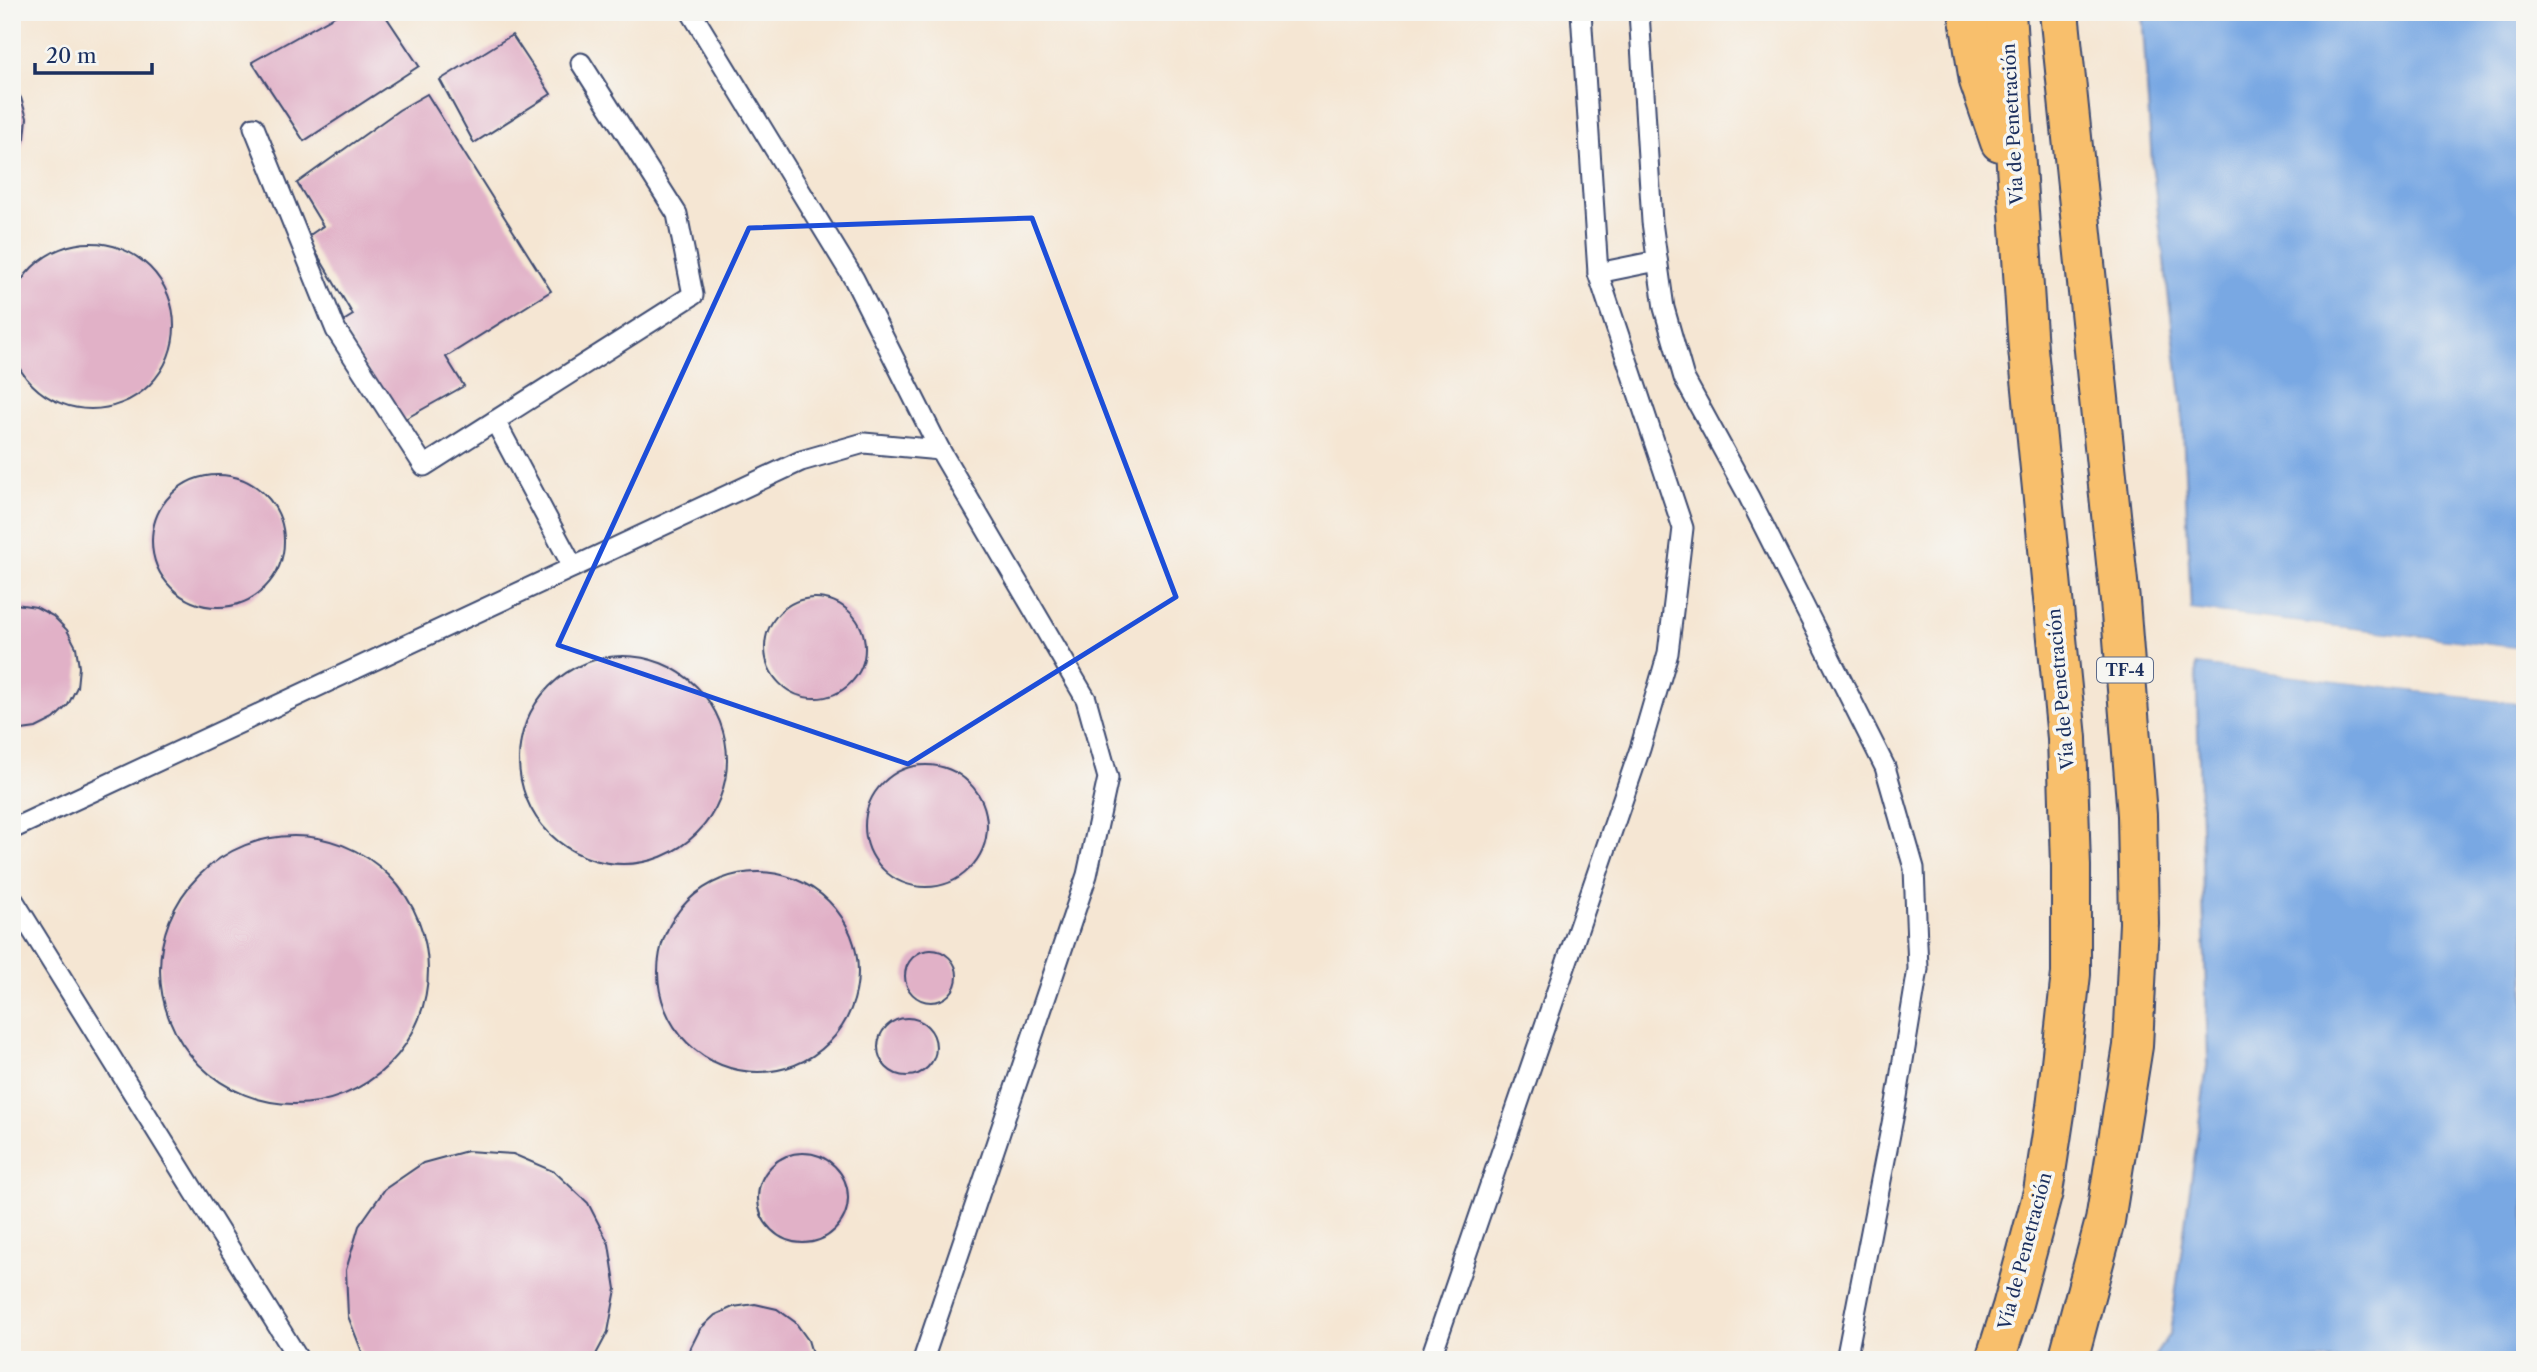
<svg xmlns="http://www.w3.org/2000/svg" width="2537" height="1372" font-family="'Libre Caslon Text',serif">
  <rect width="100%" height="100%" fill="#f6f6f2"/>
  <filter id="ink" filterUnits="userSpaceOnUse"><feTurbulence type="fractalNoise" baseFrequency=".0143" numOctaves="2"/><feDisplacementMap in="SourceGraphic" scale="14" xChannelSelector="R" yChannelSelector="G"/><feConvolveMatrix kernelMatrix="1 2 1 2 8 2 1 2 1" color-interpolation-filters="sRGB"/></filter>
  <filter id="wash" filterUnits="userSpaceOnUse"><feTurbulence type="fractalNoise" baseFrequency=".00686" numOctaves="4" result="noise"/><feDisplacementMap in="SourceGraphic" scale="28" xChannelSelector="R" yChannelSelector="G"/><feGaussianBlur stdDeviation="1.57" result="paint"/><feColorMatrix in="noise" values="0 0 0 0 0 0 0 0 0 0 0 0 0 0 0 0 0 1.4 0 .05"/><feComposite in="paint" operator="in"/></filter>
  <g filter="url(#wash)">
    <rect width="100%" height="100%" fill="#f5e6d3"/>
    <!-- water -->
    <g fill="#79a8e3" stroke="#4a6ca0" stroke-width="2">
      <polygon points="2142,12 2525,12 2525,649 2191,610 2182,405 2152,163"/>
      <polygon points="2196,664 2525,704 2525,1360 2152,1360 2170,1333 2208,1059"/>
    </g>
    <!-- pier -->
    <g fill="#f5e6d3">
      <polygon points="2191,610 2525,649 2525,652 2191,614"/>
      <polygon points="2196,661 2525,701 2525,704 2196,664"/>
    </g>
    <g id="blocks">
      <!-- building -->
      <g fill="#e1b1c7">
        <polygon points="342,12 383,12 419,66 304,141 252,62"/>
        <polygon points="512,35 551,94 474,143 440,80"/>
        <polygon points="12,84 21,98 27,118 25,138 18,157 12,164"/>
        <polygon points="427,94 551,291 446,357 464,386 398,423 340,323 353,315 307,237 323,226 297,183 399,110"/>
        <circle cx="91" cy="326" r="83"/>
        <circle cx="218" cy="541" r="66"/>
        <circle cx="815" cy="648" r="50"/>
        <polygon points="16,604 36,607 53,616 67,630 76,647 79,667 77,687 68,705 54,719 36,728 15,731 12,731 12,605"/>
        <circle cx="623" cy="760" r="104"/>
        <circle cx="926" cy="826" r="61"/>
        <circle cx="294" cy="970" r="134"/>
        <circle cx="758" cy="972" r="100"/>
        <circle cx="931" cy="976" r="26"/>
        <circle cx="907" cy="1047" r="29"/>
        <polygon points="12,1125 15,1132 17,1171 13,1182"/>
        <polygon points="467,1151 513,1154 555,1172 588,1203 609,1244 616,1289 608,1332 593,1360 367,1360 364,1357 348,1316 346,1270 359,1226 385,1189 423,1163"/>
        <circle cx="803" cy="1198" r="45"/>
        <polygon points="755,1304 777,1309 795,1322 808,1340 814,1360 688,1360 691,1347 700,1329 715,1315 733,1307"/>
      </g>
    </g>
  </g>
  <g filter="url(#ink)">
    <use href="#blocks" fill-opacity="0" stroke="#3c4a70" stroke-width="2"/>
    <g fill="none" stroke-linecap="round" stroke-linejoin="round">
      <!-- lane casing -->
      <g stroke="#3c4a70" stroke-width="23">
        <g id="lane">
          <polyline points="691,12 854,279 940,450"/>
          <polyline points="1639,12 1652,222 1664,308 1684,378 1749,497 1885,767 1914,868 1918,969 1896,1103 1846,1360"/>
          <polyline points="254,127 336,330 424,466 693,295 677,214 581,63"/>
          <polyline points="1598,273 1657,261"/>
          <polyline points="495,421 573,567"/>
          <polyline points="12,829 801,461 864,443 940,450 1086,699 1108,778 1087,875 923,1360"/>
          <polyline points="12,898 299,1360"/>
          <polyline points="1430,1360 1640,749 1668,653 1683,528 1598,273 1581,12"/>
        </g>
      </g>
      <!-- highway casing -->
      <g stroke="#3c4a70" stroke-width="42">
        <g id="highway">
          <polyline points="1968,12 1979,81 2000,142"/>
          <polyline points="2059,12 2120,601 2137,815 2139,923 2133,1046 2105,1221 2068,1360"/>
          <polyline points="1995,1360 2012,1307 2043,1192 2056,1107 2071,974 2071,866 2067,738 2028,349 2006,12"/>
        </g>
      </g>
      <!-- lane -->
      <use href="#lane" stroke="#fff" stroke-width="19"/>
      <!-- highway -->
      <use href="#highway" stroke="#f8bf6c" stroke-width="38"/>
    </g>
  </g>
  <!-- marked area -->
  <path fill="none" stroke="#1d4ed8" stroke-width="5" stroke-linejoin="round" d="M1032,218L1176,597L908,764L558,645L749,228Z"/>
  <g text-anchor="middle" stroke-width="7" stroke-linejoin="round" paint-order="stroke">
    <!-- shield labels -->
    <rect fill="#f6f6f2" stroke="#5d6b8a" stroke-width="2" x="2097" y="657.5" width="56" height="25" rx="5"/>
    <g font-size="16" font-weight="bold" fill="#1b2f5e">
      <text x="2125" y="676">TF-4</text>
    </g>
    <!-- street labels -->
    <g font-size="18" fill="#1b2f5e" stroke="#f6f6f2">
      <text transform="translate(2013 124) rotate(-93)" y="6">Vía de Penetración</text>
      <text transform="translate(2061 689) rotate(-95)" y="6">Vía de Penetración</text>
      <text transform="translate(2025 1251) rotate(-75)" y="6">Vía de Penetración</text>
    </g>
  </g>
  <!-- margin -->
  <rect width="2537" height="1372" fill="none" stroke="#f6f6f2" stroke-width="42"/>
  <!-- scale -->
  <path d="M35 63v10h117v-10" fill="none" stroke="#1b2f5e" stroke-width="3.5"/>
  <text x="46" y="63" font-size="21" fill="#1b2f5e" stroke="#f6f6f2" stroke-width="5" paint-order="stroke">20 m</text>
</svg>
